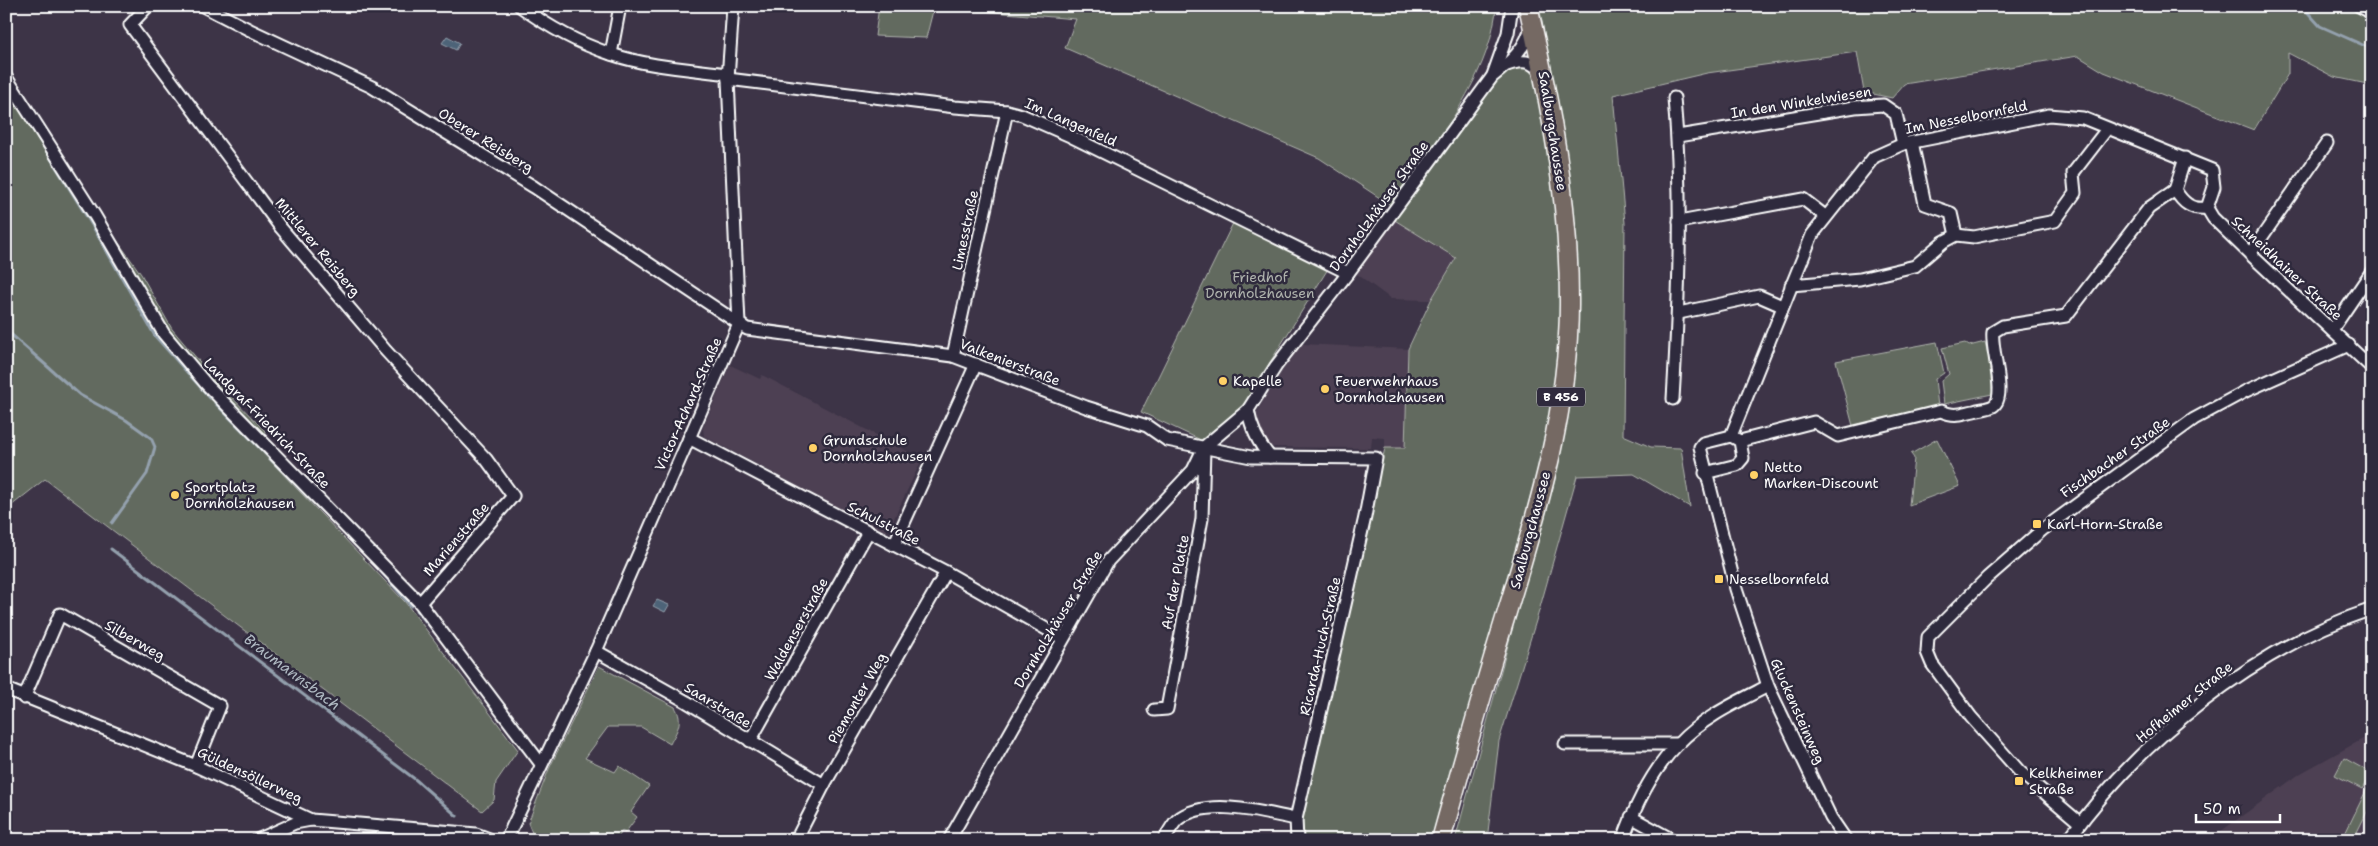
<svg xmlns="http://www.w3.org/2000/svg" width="2378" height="846" font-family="'Shantell Sans',sans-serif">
  <rect width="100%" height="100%" fill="#3d3447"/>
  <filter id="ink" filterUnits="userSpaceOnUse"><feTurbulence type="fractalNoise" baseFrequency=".02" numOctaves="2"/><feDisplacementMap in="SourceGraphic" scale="10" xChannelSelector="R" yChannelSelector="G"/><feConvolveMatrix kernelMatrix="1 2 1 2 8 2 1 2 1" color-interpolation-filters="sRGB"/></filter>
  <g filter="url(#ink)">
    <!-- built -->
    <g fill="#4e4153">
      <polygon points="1394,219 1456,257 1431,300 1391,299 1357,274"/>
      <polygon points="1301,344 1408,349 1405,448 1385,448 1385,438 1372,437 1371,448 1273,447 1269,444 1259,429 1257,413 1269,390"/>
      <polygon points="730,365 760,379 762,375 922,459 890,527 884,532 704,436 703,428"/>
      <polygon points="2372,734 2372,840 2209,840 2301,773"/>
    </g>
    <!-- green -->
    <g fill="#626a5e" stroke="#b0b4ae">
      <path d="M879,6H1497C1495,17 1493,29 1490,40C1473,99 1426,156 1392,206L1319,158L1065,48L1076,19L934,7L926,38L875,36Z"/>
      <polygon points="1539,6 2353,6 2372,17 2372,85 2334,77 2288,53 2288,74 2254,130 2104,72 2078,56 1904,84 1892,98 1864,92 1857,52 1707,73 1613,95 1625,223 1623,435 1651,447 1681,448 1690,507 1634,474 1577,476 1539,611 1499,741 1487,840 1455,840 1547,502 1577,295 1574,218 1564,139"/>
      <polygon points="1521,67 1532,71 1539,79 1559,222 1562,298 1553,397 1532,500 1434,840 1303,840 1301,819 1385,448 1405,448 1408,349 1431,300 1456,258 1393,219 1498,79 1510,70"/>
      <polygon points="6,84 141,274 172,329 215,380 265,431 260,450 405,602 518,750 496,782 494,800 482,811 45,479 6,510"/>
      <polygon points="1237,215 1331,264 1241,409 1203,441 1141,412"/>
      <polygon points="1937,342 1944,373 1935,379 1938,407 1853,426 1836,361"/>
      <polygon points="1985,342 1997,393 1944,404 1941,381 1949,374 1942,348 1965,343 1969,346"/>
      <polygon points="1937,439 1960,486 1909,505 1914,458 1911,454"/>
      <path d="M599,666L675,707C684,722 677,730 670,744L641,727H608L585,758L615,772L619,766L649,786L631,812L637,817L625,833L622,831L617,840H535L528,823L549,769Z"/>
      <polygon points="2344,758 2371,773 2362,789 2335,775"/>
      <polygon points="2372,778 2372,802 2353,840 2342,840"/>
    </g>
    <!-- water -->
    <g fill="#4d6378" stroke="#94a1ae">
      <polygon points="447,36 460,43 456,50 442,43"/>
      <polygon points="657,600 669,605 665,612 653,606"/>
    </g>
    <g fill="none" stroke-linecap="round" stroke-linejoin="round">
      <!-- stream -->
      <g stroke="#94a1ae" stroke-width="3">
        <polyline points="2302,6 2320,26 2372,49"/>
        <polyline points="7,88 92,225 155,336 210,398"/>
        <polyline points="6,330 80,395 126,420 151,438 155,447 147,474 112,523"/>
        <polyline points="215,403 322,511"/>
        <polyline points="111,549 416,780 457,816"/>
        <polyline points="377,567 411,606"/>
        <polyline points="417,611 447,647"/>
        <polyline points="518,742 523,750"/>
      </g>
      <!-- street casing -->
      <g stroke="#fff" stroke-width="15">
        <g id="street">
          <polyline points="148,6 130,25 281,228 386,351 486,459 513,496 420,603"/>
          <polyline points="203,6 250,30 372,87 534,187 747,329 953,356 1086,407 1147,426 1167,440 1251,457 1376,458 1365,517 1296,819 1297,840"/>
          <path d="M520,6C547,26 580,44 611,54C649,67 690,69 728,74"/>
          <polyline points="2359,6 2372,13"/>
          <polyline points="611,54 620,6"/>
          <path d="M1507,65C1521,60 1533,59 1541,74"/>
          <polyline points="1493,75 1508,33 1512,6"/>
          <polyline points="6,77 95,216 164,334 207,385 420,603 541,764"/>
          <polyline points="728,79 955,107 1007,111 1022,115 1070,136 1348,273"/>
          <polyline points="1678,136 1855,107 1883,105 1896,114 1903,144"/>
          <polyline points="1912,142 1925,204 1951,213 1956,235"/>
          <path d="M2185,158L2175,190C2183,203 2191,210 2207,208"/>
          <polyline points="2207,208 2213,218 2250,254 2372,368"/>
          <polyline points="1679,222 1803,199 1825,216"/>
          <polyline points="2250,254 2327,143"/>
          <polyline points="1791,285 1860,279 1915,266 1943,242 1956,235 1974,237 2055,221 2075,193 2073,173 2107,129"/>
          <polyline points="1679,313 1759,296 1782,306"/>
          <polyline points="2332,330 2372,271"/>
          <polyline points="953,356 1007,111"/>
          <path d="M1673,399C1679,299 1683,198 1674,98"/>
          <path d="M1248,410C1251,429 1258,443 1270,457"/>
          <polyline points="1731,436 1812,235 1874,157 1903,144 2049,115 2083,118 2212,170 2214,187 2207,208"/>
          <polyline points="689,438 946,572 1062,638"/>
          <path d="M1740,441L1814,422L1838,436L1941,411C1955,417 1960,414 1974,411C1980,409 1988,409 1993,406C2008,397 1990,348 1993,332L2003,326L2066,316L2149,208L2175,190"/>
          <polyline points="1705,473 1737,465 1743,458 1740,441 1731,436 1703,443 1700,447 1736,589 1768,686 1831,818 1846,840"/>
          <polyline points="894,545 976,364"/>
          <polyline points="596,651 687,702 824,785"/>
          <polyline points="6,689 196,766 311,820 454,832 476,834 492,840"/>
          <polyline points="24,698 60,614 220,706 196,766"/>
          <polyline points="1154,710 1167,709 1202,519 1204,449"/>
          <polyline points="750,741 868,532"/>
          <polyline points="1565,744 1678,744"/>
          <polyline points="1631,817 1673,840"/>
          <polyline points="2080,823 2020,772 1971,717 1932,664 1927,652 1928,637 1987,578 2042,530 2194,419 2246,391 2349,345"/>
          <polyline points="257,840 295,823 311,820"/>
          <polyline points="506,840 596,651 739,324 728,79 733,6"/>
          <polyline points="796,840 824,785 946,572"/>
          <path d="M949,840L1108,561L1193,470L1204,447L1248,410L1276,366L1348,273L1492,77C1508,64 1528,47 1531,25"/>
          <path d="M1164,840C1168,833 1172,825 1177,820C1207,796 1263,813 1296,819"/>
          <path d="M1623,840C1635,806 1653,769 1678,744C1702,718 1737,702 1768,686"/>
          <path d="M2068,840C2139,740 2255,648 2372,609"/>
        </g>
      </g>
      <!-- primary casing -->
      <g stroke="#fff" stroke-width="21">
        <path id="primary" d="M1441,840C1461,768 1481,697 1503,625C1535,520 1570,411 1569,299C1569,199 1550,103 1528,6"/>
      </g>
      <!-- street -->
      <use href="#street" stroke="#2f2a3d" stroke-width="11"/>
      <!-- primary -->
      <use href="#primary" stroke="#756964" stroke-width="18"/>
    </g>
  </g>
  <!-- markers -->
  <g fill="#ffd166" stroke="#2f2a3d" stroke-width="2">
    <circle cx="1223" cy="381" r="5"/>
    <circle cx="1325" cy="389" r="5"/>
    <circle cx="813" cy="448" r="5"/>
    <circle cx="1754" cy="475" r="5"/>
    <circle cx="175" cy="495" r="5"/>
    <rect x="2032" y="519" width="10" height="10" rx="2.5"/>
    <rect x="1714" y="574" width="10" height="10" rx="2.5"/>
    <rect x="2014" y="776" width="10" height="10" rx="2.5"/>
  </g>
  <g text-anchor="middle" stroke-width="5" stroke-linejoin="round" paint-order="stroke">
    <!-- shield labels -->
    <rect fill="#2f2a3d" stroke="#c1bfc5" stroke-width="1" x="1537" y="387.5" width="48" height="19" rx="4"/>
    <g font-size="12" font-weight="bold" fill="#fff">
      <text x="1561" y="401">B 456</text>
    </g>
    <!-- street labels -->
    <g font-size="14" fill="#fff" stroke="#2f2a3d">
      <text transform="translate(1801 102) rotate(-9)" y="5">In den Winkelwiesen</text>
      <text transform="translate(1966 117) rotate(-11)" y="5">Im Nesselbornfeld</text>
      <text transform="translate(1071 122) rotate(24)" y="5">Im Langenfeld</text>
      <text transform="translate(1553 131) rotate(81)" y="5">Saalburgchaussee</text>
      <text transform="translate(486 140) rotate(32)" y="5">Oberer Reisberg</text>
      <text transform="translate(1379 206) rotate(-54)" y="5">Dornholzhäuser Straße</text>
      <text transform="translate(965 230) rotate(-78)" y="5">Limesstraße</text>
      <text transform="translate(318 247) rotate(50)" y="5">Mittlerer Reisberg</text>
      <text transform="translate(2287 268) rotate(43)" y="5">Schneidhainer Straße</text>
      <text transform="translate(1010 362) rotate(21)" y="5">Valkenierstraße</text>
      <text transform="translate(688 404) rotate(-66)" y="5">Victor-Achard-Straße</text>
      <text transform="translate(267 423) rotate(46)" y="5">Landgraf-Friedrich-Straße</text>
      <text transform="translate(2115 457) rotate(-35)" y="5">Fischbacher Straße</text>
      <text transform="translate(884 523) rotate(27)" y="5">Schulstraße</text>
      <text transform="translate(1530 530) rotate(-75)" y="5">Saalburgchaussee</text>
      <text transform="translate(456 539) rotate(-49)" y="5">Marienstraße</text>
      <text transform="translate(1175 582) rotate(-79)" y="5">Auf der Platte</text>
      <text transform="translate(1058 619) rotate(-59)" y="5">Dornholzhäuser Straße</text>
      <text transform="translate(796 629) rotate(-61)" y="5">Waldenserstraße</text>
      <text transform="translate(135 640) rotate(30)" y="5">Silberweg</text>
      <text transform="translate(1320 646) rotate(-77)" y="5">Ricarda-Huch-Straße</text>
      <text transform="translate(857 698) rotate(-60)" y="5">Piemonter Weg</text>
      <text transform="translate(2184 702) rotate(-39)" y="5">Hofheimer Straße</text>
      <text transform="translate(718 705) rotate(31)" y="5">Saarstraße</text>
      <text transform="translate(1798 711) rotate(66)" y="5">Gluckensteinweg</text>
      <text transform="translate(250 775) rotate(25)" y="5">Güldensöllerweg</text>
    </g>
    <!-- park labels -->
    <g font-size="14" fill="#b0b4ae" stroke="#2f2a3d">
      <text x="1260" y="282">Friedhof<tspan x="1260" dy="16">Dornholzhausen</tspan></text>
    </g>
    <!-- poi labels -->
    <g font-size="14" fill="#fff" stroke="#2f2a3d" text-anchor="start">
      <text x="1233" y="386">Kapelle</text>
      <text x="1335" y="386">Feuerwehrhaus<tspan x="1335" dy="16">Dornholzhausen</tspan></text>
      <text x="823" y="445">Grundschule<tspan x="823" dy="16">Dornholzhausen</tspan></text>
      <text x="1764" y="472">Netto<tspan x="1764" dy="16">Marken-Discount</tspan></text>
      <text x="185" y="492">Sportplatz<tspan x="185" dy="16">Dornholzhausen</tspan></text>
      <text x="2047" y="529">Karl-Horn-Straße</text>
      <text x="1729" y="584">Nesselbornfeld</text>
      <text x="2029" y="778">Kelkheimer<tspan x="2029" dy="16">Straße</tspan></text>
    </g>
    <!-- water labels -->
    <g font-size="15" font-style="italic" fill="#afb9c2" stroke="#2f2a3d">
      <text transform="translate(292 672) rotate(37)" y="5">Braumannsbach</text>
    </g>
  </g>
  <!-- margin -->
  <rect width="2378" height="846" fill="none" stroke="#2f2a3d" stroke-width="25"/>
  <rect x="12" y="12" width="2353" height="821" fill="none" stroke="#fff" stroke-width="2" filter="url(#ink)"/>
  <!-- scale -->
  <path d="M2196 814v8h84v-8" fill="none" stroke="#ffffff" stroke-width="2.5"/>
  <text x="2203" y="814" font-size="15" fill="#ffffff" stroke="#2f2a3d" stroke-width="4" paint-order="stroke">50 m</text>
</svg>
